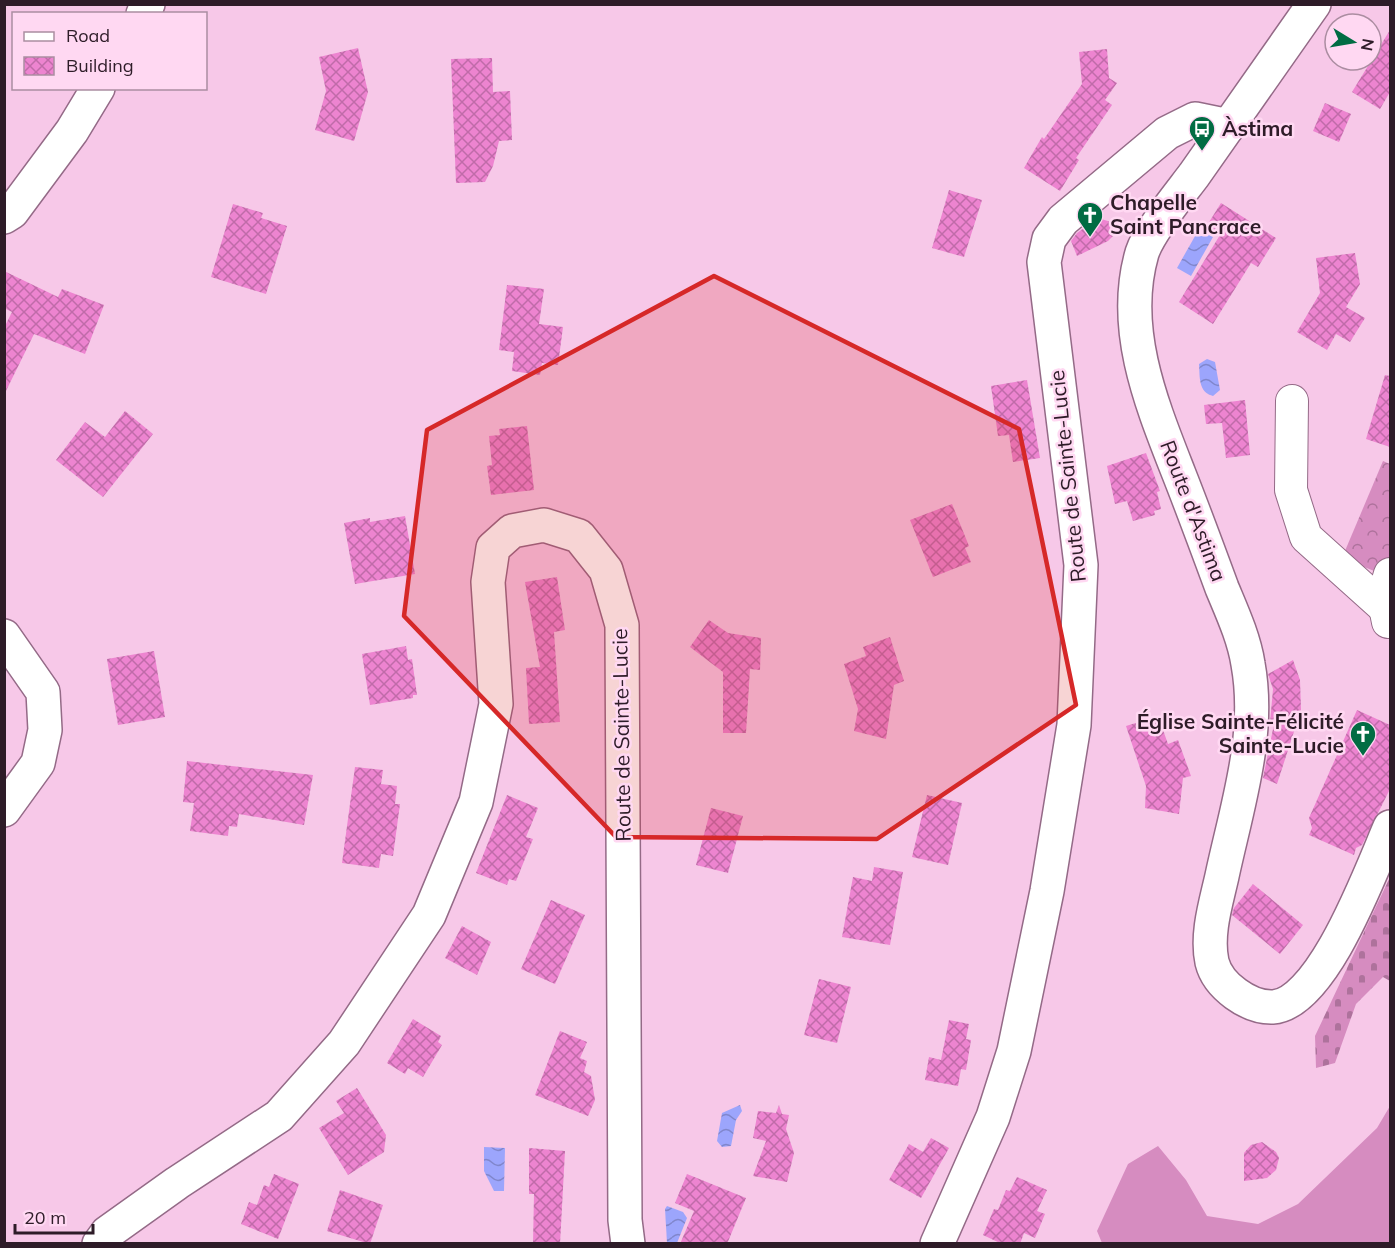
<svg xmlns="http://www.w3.org/2000/svg" width="1395" height="1248" font-family="Mulish,sans-serif">
  <defs>
    <pattern id="cemetery-stones" width="16" height="16" patternUnits="userSpaceOnUse" patternTransform="scale(1.5)"><rect width="16" height="16" fill="#d68cc0"/><path d="M2 7V4a2 2 0 0 1 4 0v3zM10 15v-3a2 2 0 0 1 4 0v3z" fill="#ae729c"/></pattern>
    <pattern id="park-crowns" width="20" height="18" patternUnits="userSpaceOnUse" patternTransform="scale(1.5)"><rect width="20" height="18" fill="#d68cc0"/><path d="M2 6a3 3 0 1 1 6 0M12 15a3 3 0 1 1 6 0" fill="none" stroke="#ae729c"/></pattern>
    <pattern id="water-waves" width="16" height="10" patternUnits="userSpaceOnUse" patternTransform="scale(1.5)"><rect width="16" height="10" fill="#9ca5fc"/><path d="M0 5q4-4 8 0t8 0" fill="none" stroke="#8086cc"/></pattern>
    <pattern id="building-cross-hatch" width="8" height="8" patternUnits="userSpaceOnUse" patternTransform="scale(1.5)"><rect width="8" height="8" fill="#ed84d0"/><path d="M0 0l8 8M0 8l8-8" fill="none" stroke="#c06ba9"/></pattern>
  </defs>
  <rect width="100%" height="100%" fill="#f7c8e8"/>
  <!-- grass -->
  <polygon fill="#d68cc0" points="1390,1106 1390,1243 1102,1243 1097,1231 1128,1164 1158,1146 1186,1180 1207,1216 1258,1224 1298,1204 1377,1128"/>
  <!-- cemetery -->
  <polygon fill="url(#cemetery-stones)" points="1390,877 1390,981 1383,977 1356,1004 1335,1063 1316,1068 1315,1036"/>
  <!-- park -->
  <polygon fill="url(#park-crowns)" points="1383,461 1390,464 1390,559 1384,575 1342,558"/>
  <!-- water -->
  <g fill="url(#water-waves)">
    <polygon points="1199,229 1213,237 1191,276 1177,268"/>
    <path d="M1207,359L1215,362L1220,390L1213,396C1198,392 1200,377 1199,364Z"/>
    <polygon points="740,1105 742,1111 736,1120 731,1146 722,1147 717,1141 722,1113"/>
    <polygon points="484,1147 505,1148 504,1191 494,1191 484,1171"/>
    <polygon points="667,1206 683,1212 687,1218 677,1243 667,1243 665,1209"/>
  </g>
  <!-- building -->
  <g fill="url(#building-cross-hatch)">
    <polygon points="1390,30 1390,92 1380,109 1352,92"/>
    <polygon points="358,48 368,92 354,141 315,130 326,91 319,57"/>
    <polygon points="1107,49 1109,78 1117,83 1105,100 1112,105 1076,158 1079,160 1060,191 1024,168 1042,137 1044,139 1082,84 1079,52"/>
    <polygon points="492,58 493,92 510,91 512,140 499,141 493,166 485,182 456,183 451,59"/>
    <polygon points="1325,103 1351,114 1339,142 1313,131"/>
    <polygon points="949,190 982,200 964,257 932,248"/>
    <polygon points="1221,203 1276,238 1258,267 1251,263 1213,324 1179,302 1220,235 1206,227"/>
    <polygon points="233,204 263,213 261,218 287,226 266,294 211,277"/>
    <polygon points="1098,218 1111,222 1113,236 1108,241 1077,256 1071,241 1077,233"/>
    <polygon points="1355,253 1360,284 1346,307 1365,318 1350,342 1336,334 1327,350 1297,332 1320,293 1316,258"/>
    <polygon points="4,271 58,297 62,289 104,305 85,354 34,334 4,395 4,328 12,312 4,308"/>
    <polygon points="507,285 544,289 539,324 563,327 558,365 542,363 540,375 512,371 514,352 499,350"/>
    <polygon points="1385,375 1390,376 1390,447 1366,439"/>
    <polygon points="1027,380 1040,458 1013,462 1009,435 998,436 991,386"/>
    <polygon points="1245,400 1250,455 1226,458 1222,423 1206,424 1204,405"/>
    <polygon points="125,411 153,434 103,497 56,460 85,422 105,437"/>
    <polygon points="527,426 534,490 491,495 487,466 492,465 489,436 500,435 499,429"/>
    <polygon points="1146,453 1160,491 1157,492 1161,509 1154,511 1155,515 1133,521 1127,501 1115,504 1107,466"/>
    <polygon points="952,504 969,546 965,548 971,562 933,577 910,520"/>
    <polygon points="405,516 415,574 355,584 344,523 370,518 370,522"/>
    <polygon points="557,577 565,630 554,632 560,722 529,724 526,668 540,667 525,582"/>
    <polygon points="709,620 728,633 761,638 760,670 750,669 746,733 723,733 723,672 690,647"/>
    <polygon points="890,637 904,681 894,685 886,739 854,731 858,709 844,664 866,656 863,647"/>
    <polygon points="406,646 408,660 412,659 417,695 413,695 413,698 370,705 362,654"/>
    <polygon points="154,651 165,717 118,725 107,659"/>
    <polygon points="1293,660 1300,680 1301,710 1277,784 1263,778 1274,724 1270,723 1273,689 1268,674"/>
    <polygon points="1357,710 1390,725 1390,789 1362,845 1356,848 1354,855 1309,835 1312,828 1309,818"/>
    <polygon points="1158,716 1168,744 1178,740 1191,776 1183,778 1179,814 1145,808 1146,786 1126,726"/>
    <polygon points="187,761 313,775 304,825 239,814 237,827 229,826 228,836 190,831 194,803 183,802"/>
    <polygon points="355,767 383,770 381,784 397,786 395,804 400,804 393,856 381,854 379,868 342,863"/>
    <polygon points="507,795 538,808 526,837 533,839 516,881 509,879 507,885 476,873"/>
    <polygon points="927,795 962,803 948,865 912,857"/>
    <polygon points="711,808 743,816 728,873 696,865"/>
    <polygon points="874,867 903,872 890,945 842,937 853,877 872,881"/>
    <polygon points="1253,884 1303,925 1280,954 1232,915 1234,908"/>
    <polygon points="551,900 585,915 555,984 521,969"/>
    <polygon points="462,926 491,942 477,975 445,958"/>
    <polygon points="819,979 851,987 837,1043 804,1035"/>
    <polygon points="413,1019 441,1036 438,1042 442,1045 423,1077 408,1068 405,1074 387,1063"/>
    <polygon points="949,1020 969,1024 966,1039 971,1040 966,1070 961,1069 958,1086 925,1080 929,1057 941,1060"/>
    <polygon points="560,1031 587,1042 580,1058 587,1061 584,1072 591,1076 595,1100 588,1116 535,1095"/>
    <polygon points="357,1088 386,1135 384,1152 348,1175 319,1128 344,1113 336,1101"/>
    <polygon points="779,1105 782,1114 789,1115 786,1129 794,1153 787,1182 753,1176 766,1141 753,1138 758,1111 776,1113"/>
    <polygon points="931,1138 949,1148 921,1198 889,1180 909,1144 923,1152"/>
    <polygon points="1262,1142 1276,1152 1279,1158 1276,1170 1267,1178 1244,1181 1244,1153 1251,1145"/>
    <polygon points="529,1148 565,1151 560,1244 533,1244 534,1194 529,1194"/>
    <polygon points="274,1174 299,1184 278,1239 241,1224 249,1202 257,1205 264,1185 269,1187"/>
    <polygon points="687,1174 746,1198 727,1244 680,1244 694,1211 675,1203"/>
    <polygon points="1017,1177 1047,1190 1037,1211 1045,1214 1035,1238 1024,1233 1020,1244 1002,1244 983,1235 994,1209 998,1210 1006,1190 1010,1191"/>
    <polygon points="340,1190 383,1205 370,1244 327,1231"/>
  </g>
  <g fill="none" stroke-linecap="round" stroke-linejoin="round">
    <!-- minor casing -->
    <g stroke="#946a87" stroke-width="34">
      <g id="minor">
        <polyline points="1292,401 1291,490 1306,537 1385,608"/>
        <polyline points="1388,622 1383,597 1390,574"/>
      </g>
    </g>
    <!-- tertiary casing -->
    <g stroke="#946a87" stroke-width="36">
      <g id="tertiary">
        <polyline points="143,14 148,4"/>
        <polyline points="4,217 12,212 72,131 98,88"/>
        <polyline points="4,636 43,692 45,730 38,763 4,810"/>
        <polyline points="99,1244 107,1233 177,1183 279,1116 344,1043 429,915 476,802 496,704 488,582 493,548 512,531 544,525 579,536 606,570 622,625 625,1220 628,1244"/>
        <polyline points="937,1244 993,1117 1014,1051 1047,891 1074,725 1081,565 1044,262 1049,239 1063,220 1167,133 1195,119 1229,126"/>
      </g>
    </g>
    <!-- secondary casing -->
    <g stroke="#946a87" stroke-width="36">
      <path id="secondary" d="M1314,4C1274,61 1234,118 1194,175C1179,195 1149,231 1142,253C1120,329 1152,405 1179,474C1194,512 1208,550 1222,588C1232,612 1244,638 1248,664C1261,735 1237,806 1222,876C1216,903 1206,934 1212,962C1218,986 1249,1008 1273,1007C1323,1004 1372,868 1390,827"/>
    </g>
    <!-- minor -->
    <use href="#minor" stroke="#fff" stroke-width="32"/>
    <!-- tertiary -->
    <use href="#tertiary" stroke="#fff" stroke-width="33"/>
    <!-- secondary -->
    <use href="#secondary" stroke="#fff" stroke-width="33"/>
  </g>
  <!-- marked area -->
  <path fill="#d62828" fill-opacity="0.2" stroke="#d62828" stroke-width="4.5" stroke-linejoin="round" d="M714,276L1019,429L1076,705L877,839L616,837L404,616L427,430Z"/>
  <!-- icons -->
  <defs>
    <g id="bus-pin" transform="scale(1.35)"><path d="M0 17L-7.5 6A9.5 9.5 0 1 1 7.5 6Z" fill="#016c43" stroke="#ffd8f2"/><path d="M-5-6H5V4H4V6H2V4H-2V6H-4V4H-5ZM-3.5-4V0h7V-4ZM-3.5 1.2v1.5H-2V1.2ZM2 1.2v1.5H3.5V1.2Z" fill="#fff"/></g>
    <g id="church-pin" transform="scale(1.35)"><path d="M0 17L-7.5 6A9.5 9.5 0 1 1 7.5 6Z" fill="#016c43" stroke="#ffd8f2"/><path d="M-1.2-6h2.4v3.5h3.3v2.4h-3.3V6h-2.4V-.1h-3.3v-2.4h3.3Z" fill="#fff"/></g>
  </defs>
  <g fill-rule="evenodd">
    <use href="#bus-pin" x="1202" y="129"/>
    <use href="#church-pin" x="1090" y="215"/>
    <use href="#church-pin" x="1363" y="734"/>
  </g>
  <g text-anchor="middle" stroke-width="5" stroke-linejoin="round" paint-order="stroke">
    <!-- poi labels -->
    <g font-size="21" font-weight="bold" fill="#2e1c28" stroke="#ffd8f2" text-anchor="start">
      <text x="1222" y="136">Àstima</text>
      <text x="1110" y="210">Chapelle<tspan x="1110" dy="24">Saint Pancrace</tspan></text>
      <text x="1344" y="729" text-anchor="end">Église Sainte-Félicité<tspan x="1344" dy="24">Sainte-Lucie</tspan></text>
    </g>
    <!-- street labels -->
    <g font-size="21" fill="#2e1c28" stroke="#ffd8f2">
      <text transform="translate(1068 476) rotate(-96)" y="7">Route de Sainte-Lucie</text>
      <text transform="translate(1193 511) rotate(69)" y="7">Route d'Astima</text>
      <text transform="translate(622 735) rotate(-91)" y="7">Route de Sainte-Lucie</text>
    </g>
  </g>
  <!-- border -->
  <rect width="1395" height="1248" fill="none" stroke="#2e1c28" stroke-width="12"/>
  <!-- legend -->
  <rect x="12" y="12" width="195" height="78" fill="#ffd8f2" stroke="#ab8da1" stroke-width="1.5"/>
  <rect x="24" y="32" width="30" height="9" fill="#ffffff" stroke="#ab8da1" stroke-width="1.5"/>
  <text x="66" y="42" font-size="18" fill="#2e1c28">Road</text>
  <rect x="24" y="57" width="30" height="18" fill="url(#building-cross-hatch)" stroke="#ab8da1" stroke-width="1.5"/>
  <text x="66" y="72" font-size="18" fill="#2e1c28">Building</text>
  <!-- north arrow -->
  <g transform="translate(1353 42) rotate(101)"><circle r="28" fill="#ffd8f2" stroke="#ab8da1" stroke-width="1.5"/>
  <path d="M0-4.5L10 22L0 15L-10 22Z" fill="#016c43"/>
  <text y="-9" font-size="16" font-weight="bold" text-anchor="middle" fill="#2e1c28">N</text>
  </g>
  <!-- scale -->
  <path d="M15 1224v9h78v-9" fill="none" stroke="#2e1c28" stroke-width="3"/>
  <text x="24" y="1224" font-size="18" fill="#2e1c28" stroke="#ffd8f2" stroke-width="4.5" paint-order="stroke">20 m</text>
</svg>
